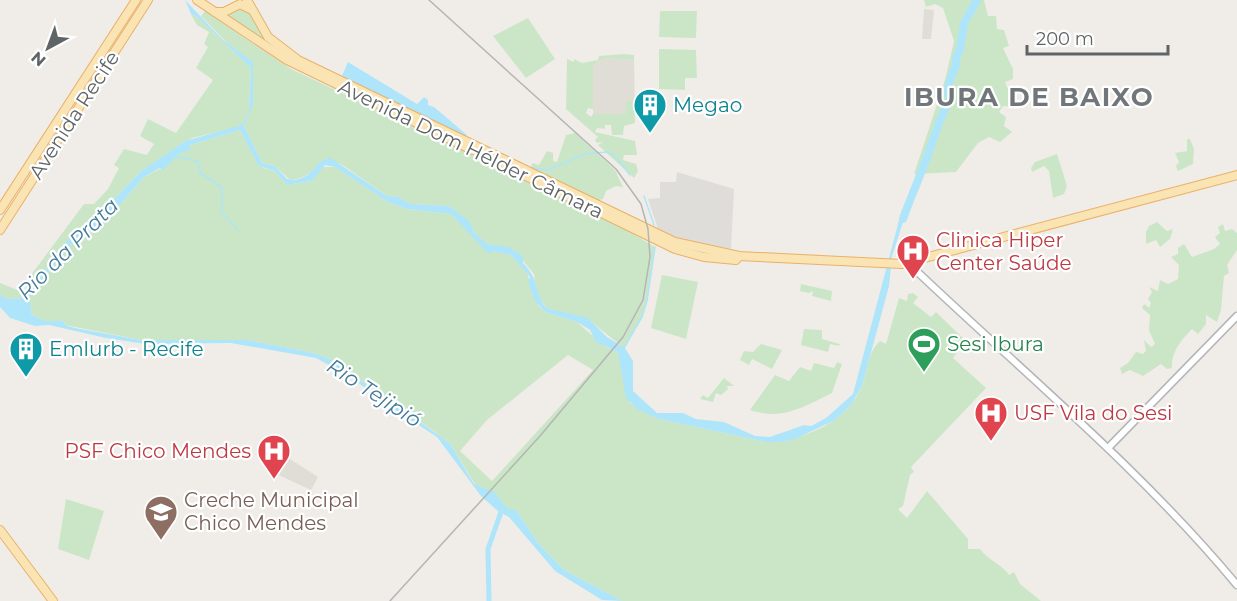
<svg xmlns="http://www.w3.org/2000/svg" width="1237" height="601" font-family="Montserrat,sans-serif">
  <rect width="100%" height="100%" fill="#f0ede8"/>
  <!-- industrial -->
  <polygon fill="#dfddda" points="677,172 734,189 731,249 681,240 658,229 648,199 660,198 660,182 676,182"/>
  <!-- education -->
  <g fill="#e0ddd6">
    <polygon points="924,9 934,10 931,39 922,39"/>
    <polygon points="606,58 634,60 635,114 593,114 593,65"/>
    <polygon points="279,452 318,477 311,490 272,472"/>
  </g>
  <!-- green -->
  <g fill="#cbe6c7" fill-rule="evenodd">
    <polygon points="924,0 984,0 988,16 996,16 997,29 1004,30 1009,46 1003,48 1013,69 1013,79 1005,82 1013,101 1019,107 1003,106 999,112 1006,117 1004,126 1012,132 1000,142 989,137 978,143 956,172 914,174 945,80 954,41 943,8 935,4 926,7"/>
    <polygon points="246,7 259,31 276,52 220,14"/>
    <path d="M205,11L291,69L507,171L622,227L655,247L647,301L642,317L624,348L589,320L546,308L536,291L534,274L513,249L487,244L478,237L465,219L449,206L411,204L398,197L387,196L344,166L329,159C312,166 312,178 290,180L275,166L262,163L244,126L253,102V62L229,45L201,16Z"/>
    <polygon points="660,11 697,11 696,38 659,37"/>
    <polygon points="195,15 251,68 249,111 242,126 192,138 140,172 94,220 72,234 64,249 31,288 28,287 23,298 7,299 0,295 0,283 20,291 26,290 28,279 84,204 94,204 108,189 119,168 114,165 124,149 147,155 154,144 140,136 148,119 176,133 213,80 196,68 208,47 204,44 209,32 197,25 192,16"/>
    <polygon points="528,18 555,59 526,78 493,36"/>
    <polygon points="659,49 696,50 697,78 685,78 685,90 659,89"/>
    <polygon points="623,54 634,55 634,60 606,58 593,65 593,109 588,108 586,113 591,117 593,114 626,114 626,101 634,101 635,123 624,126 623,135 612,135 611,125 605,125 605,129 597,128 595,132 635,141 637,155 624,155 623,160 636,164 638,171 634,178 598,145 603,142 597,143 595,140 598,137 566,109 567,59 574,62 574,59 582,63 598,60 599,56"/>
    <path d="M240,130L263,168L275,171L287,185L312,181L321,167H336L388,202L407,209L451,214L485,248L511,255L526,270L538,305L545,312L577,322L604,346L618,352L630,403L659,419L766,442C805,440 849,422 863,383C868,367 868,352 880,341L886,344L899,298L907,301L908,294L913,293L918,297L913,303L931,317L936,312L966,341L953,358L986,388L911,467L914,472L910,475L903,506L898,509L907,518L927,491L968,539V549H980C989,561 1003,565 1009,575L1014,572L1020,584L1041,601H622L564,570L538,543L516,510H508L491,492L476,486L451,445L435,432L330,359L314,353L248,340H141L65,325L64,321H45L32,315L29,297L69,246L112,214L144,177L162,168L190,145ZM568,355L593,370L492,481L460,451L487,420Z"/>
    <polygon points="575,133 615,170 623,187 616,186 606,191 603,199 596,201 531,169 532,163 539,165 547,151 553,153 553,161 557,162 566,135"/>
    <polygon points="1187,139 1190,139 1194,149 1193,164 1178,171 1176,166 1179,162 1175,153 1187,151"/>
    <polygon points="1057,154 1067,186 1064,194 1053,198 1049,171 1044,166 1032,172 1031,168 1035,162"/>
    <polygon points="1157,222 1167,231 1173,229 1170,239 1160,247 1156,240 1146,244 1146,232 1149,226"/>
    <path d="M1223,224L1225,231L1232,229L1237,233V250L1227,265L1229,273L1224,276L1221,310L1217,322L1206,315V324L1198,334L1192,329C1181,340 1171,352 1172,368L1167,369L1161,364L1143,376L1130,370L1122,374L1120,368L1128,363L1136,352L1143,354L1146,351L1144,340L1151,347L1155,344L1149,330L1150,315L1142,308L1144,304L1149,308L1151,303L1148,299L1152,292L1149,287L1158,291L1160,280L1168,284L1178,279L1179,265L1171,257L1178,254V248L1184,244L1192,257L1214,249L1220,244L1215,237L1220,233L1218,227Z"/>
    <polygon points="662,275 698,282 686,339 651,328"/>
    <polygon points="801,284 832,291 831,301 812,296 813,291 809,293 800,291"/>
    <polygon points="804,329 822,330 822,339 840,344 839,346 830,344 828,352 801,345"/>
    <polygon points="761,344 782,350 772,369 752,359 749,365 740,360 744,351 753,352"/>
    <path d="M837,362L842,364L832,393C803,407 782,421 750,410L775,375L789,381L800,367L811,371L814,363L834,368Z"/>
    <polygon points="724,378 734,386 727,386 728,389 721,395 716,393 713,402 700,399 703,395 708,398"/>
    <polygon points="66,499 104,511 89,560 58,549"/>
  </g>
  <!-- water -->
  <g fill="#aee5fa">
    <path d="M185,0L223,40L253,62V104L244,126L262,163L275,166L287,179C301,182 309,175 317,165C320,161 326,160 329,157L387,196L398,197L411,204L449,206L469,221L474,232L487,244L509,247L523,256V263C540,280 533,290 546,308L588,318L607,337L625,348L633,361V391L657,413H683L696,419L724,422L755,436L770,437L804,425L811,426L826,418L853,394L902,209L907,210L892,256L889,286L862,386L851,405L835,420L795,439L781,442H766L659,419L637,409L626,398L618,352L596,342L590,330L577,322L545,312L535,301L528,282L530,277L511,255L492,251L490,254L485,250L451,214L407,209L388,202L335,167L325,165L312,181L287,185L275,171L259,166L240,130L190,145V150L179,154L163,170L160,168L144,177L112,214L69,246L29,297L32,315L45,321H64L65,325L75,328L141,340H248L314,353L330,359L440,436L451,445L474,484L494,492L508,509L516,510L538,543L564,570L622,601L602,600L555,571L509,517L499,512L481,496L437,437L392,408L349,376L316,358L231,343L145,344L106,338L49,325L35,326L10,318L0,307V295L7,299L23,298L26,290L39,280L72,234L94,220L140,172L185,141L242,125L249,111L251,68L195,15L192,16Z"/>
    <polygon points="348,62 417,104 424,97 428,100 428,105 434,107 467,135 465,137 342,76"/>
  </g>
  <g fill="none" stroke-linecap="round" stroke-linejoin="round">
    <!-- stream -->
    <g stroke="#aee5fa" stroke-width="1.5">
      <polyline points="177,157 198,161 200,173 222,187 222,212 238,230"/>
      <polyline points="533,168 548,170 585,154 606,152 614,155 630,175"/>
      <polyline points="644,196 654,225"/>
      <polyline points="624,348 642,317 647,301 655,247"/>
    </g>
    <!-- canal -->
    <polyline stroke="#aee5fa" stroke-width="5" points="489,601 488,549 502,509"/>
    <!-- river -->
    <path stroke="#aee5fa" stroke-width="8" d="M903,219C909,202 916,186 922,170C932,147 937,122 950,99C943,81 959,70 956,58L960,50L964,23L977,0"/>
    <!-- minor casing -->
    <g stroke="#b3b6b9" stroke-width="9">
      <g id="minor">
        <path d="M908,263C1019,369 1139,467 1237,585"/>
        <polyline points="1108,448 1237,316"/>
      </g>
    </g>
    <!-- major casing -->
    <g stroke="#e9b168" stroke-width="10">
      <g id="major">
        <polyline points="197,0 287,60 359,95"/>
        <polyline points="247,0 268,37 298,60 675,242 739,256 902,264 1237,175"/>
        <polyline points="215,12 224,12 240,4 250,9"/>
        <polyline points="370,100 472,150"/>
        <polyline points="483,155 675,249 704,257 736,260 739,256"/>
        <polyline points="0,210 136,0"/>
        <polyline points="0,230 148,0"/>
        <polyline points="0,530 53,601"/>
      </g>
    </g>
    <!-- minor -->
    <use href="#minor" stroke="#fff" stroke-width="6"/>
    <!-- major -->
    <use href="#major" stroke="#fae4b3" stroke-width="8"/>
    <!-- tram -->
    <polyline stroke="#b4b5b5" stroke-width="1.5" points="390,601 540,436 623,337 643,300 650,257 648,229 641,204 616,169 429,0"/>
  </g>
  <!-- icons -->
  <defs>
    <g id="building-pin" transform="scale(1.725)"><path d="M0 17L-7.5 6A9.5 9.5 0 1 1 7.5 6Z" fill="#0f9aa8" stroke="#fff"/><path d="M-4-6H4V6H1V3H-1V6H-4ZM-2.5-4.3h1.7v1.8h-1.7ZM.8-4.3h1.7v1.8H.8ZM-2.5-1h1.7V.8h-1.7ZM.8-1h1.7V.8H.8Z" fill="#fff"/></g>
    <g id="hospital-pin" transform="scale(1.725)"><path d="M0 17L-7.5 6A9.5 9.5 0 1 1 7.5 6Z" fill="#e0444e" stroke="#fff"/><path d="M-5-5h3v3.5h4V-5h3V5h-3V1.5h-4V5h-3Z" fill="#fff"/></g>
    <g id="stadium-pin" transform="scale(1.725)"><path d="M0 17L-7.5 6A9.5 9.5 0 1 1 7.5 6Z" fill="#2e9e5b" stroke="#fff"/><path d="M0-5a6.5 5 0 1 0 0 10a6.5 5 0 1 0 0-10ZM-3.5-1.8h7v3.6h-7Z" fill="#fff"/></g>
    <g id="school-pin" transform="scale(1.725)"><path d="M0 17L-7.5 6A9.5 9.5 0 1 1 7.5 6Z" fill="#8d6e63" stroke="#fff"/><path d="M0-5L7-2L0 1L-7-2ZM-4 1L0 2.5L4 1V4Q0 6-4 4Z" fill="#fff"/></g>
  </defs>
  <g fill-rule="evenodd">
    <use href="#building-pin" x="650" y="105"/>
    <use href="#hospital-pin" x="913" y="251"/>
    <use href="#stadium-pin" x="924" y="344"/>
    <use href="#building-pin" x="26" y="349"/>
    <use href="#hospital-pin" x="991" y="413"/>
    <use href="#hospital-pin" x="274" y="451"/>
    <use href="#school-pin" x="161" y="512"/>
  </g>
  <g text-anchor="middle" stroke-width="4.5" stroke-linejoin="round" paint-order="stroke">
    <!-- culture labels -->
    <g font-size="20" fill="#0d838f" stroke="#fff" text-anchor="start">
      <text x="673" y="112">Megao</text>
      <text x="49" y="356">Emlurb - Recife</text>
    </g>
    <!-- street labels -->
    <g font-size="20" fill="#5f6467" stroke="#fff">
      <text transform="translate(74 115) rotate(-57)" y="7">Avenida Recife</text>
      <text transform="translate(471 149) rotate(26)" y="7">Avenida Dom Hélder Câmara</text>
    </g>
    <!-- health labels -->
    <g font-size="20" fill="#be3a42" stroke="#fff" text-anchor="start">
      <text x="936" y="247">Clinica Hiper<tspan x="936" dy="23">Center Saúde</tspan></text>
      <text x="1014" y="420">USF Vila do Sesi</text>
      <text x="251" y="458" text-anchor="end">PSF Chico Mendes</text>
    </g>
    <!-- leisure labels -->
    <g font-size="20" fill="#27864d" stroke="#fff" text-anchor="start">
      <text x="947" y="351">Sesi Ibura</text>
    </g>
    <!-- education labels -->
    <g font-size="20" fill="#785e54" stroke="#fff" text-anchor="start">
      <text x="184" y="507">Creche Municipal<tspan x="184" dy="23">Chico Mendes</tspan></text>
    </g>
    <!-- water labels -->
    <g font-size="21" font-style="italic" fill="#447b9b" stroke="#fff">
      <text transform="translate(68 249) rotate(-45)" y="7">Rio da Prata</text>
      <text transform="translate(374 393) rotate(33)" y="7">Rio Tejipió</text>
    </g>
    <!-- district labels -->
    <g font-size="26" font-weight="bold" letter-spacing="1.5" fill="#707679" stroke="#fff">
      <text x="1029" y="106">IBURA DE BAIXO</text>
    </g>
  </g>
  <!-- north arrow -->
  <g transform="translate(48 48) rotate(221)" stroke="#ffffff" stroke-width="4.5" paint-order="stroke">
  <path d="M0-4.5L10 22L0 15L-10 22Z" fill="#5f6467"/>
  <text y="-9" font-size="16" font-weight="bold" text-anchor="middle" fill="#5f6467">N</text>
  </g>
  <!-- scale -->
  <path d="M1027 45v9h141v-9" fill="none" stroke="#5f6467" stroke-width="3"/>
  <text x="1036" y="45" font-size="18" fill="#5f6467" stroke="#ffffff" stroke-width="4.5" paint-order="stroke">200 m</text>
</svg>
